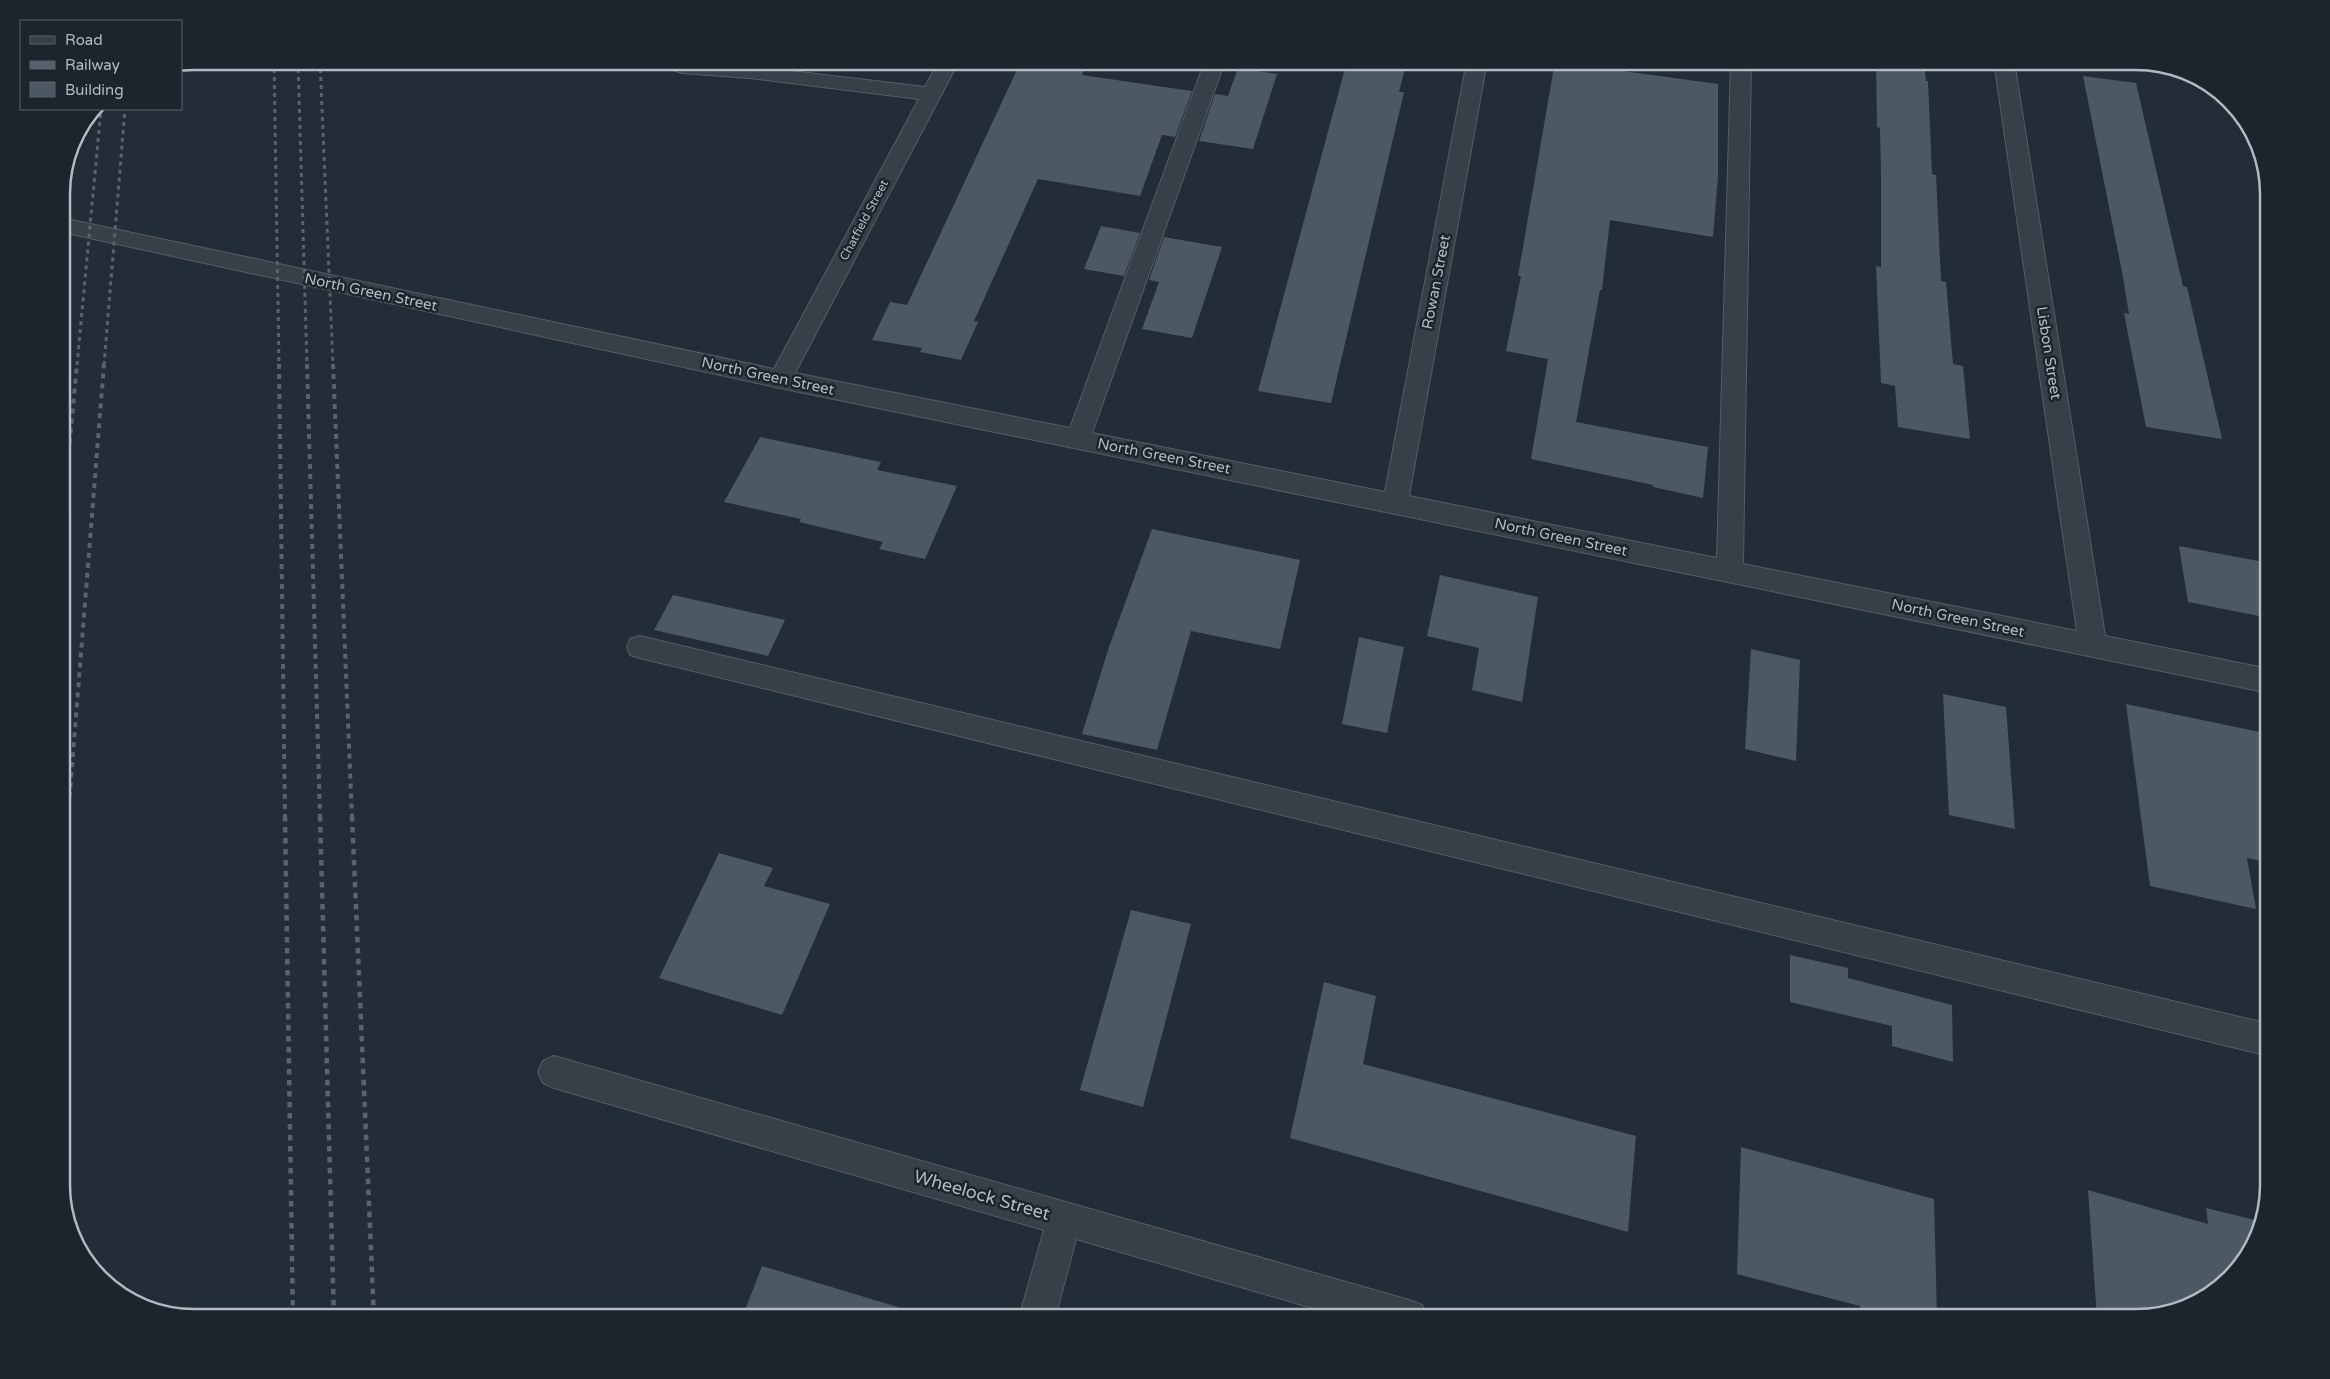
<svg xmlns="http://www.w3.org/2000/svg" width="2330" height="1379" font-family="'Varela Round',sans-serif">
  <rect width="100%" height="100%" fill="#232d37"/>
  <!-- building -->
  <g fill="#4c5863">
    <polygon points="1021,61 1088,61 1082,75 1192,91 1175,137 1162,135 1140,196 1038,179 974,321 978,322 961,360 920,352 922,348 872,340 890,302 907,305"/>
    <polygon points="1347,61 1407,61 1399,92 1404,92 1331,403 1258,391"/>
    <polygon points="1555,61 1610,61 1608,69 1718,84 1718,176 1713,237 1610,220 1602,290 1600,290 1576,422 1708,447 1703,498 1653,487 1653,485 1531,459 1548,359 1506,351 1521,276 1518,276"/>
    <polygon points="1876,61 1924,61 1926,81 1928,81 1932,174 1936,175 1941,281 1946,282 1953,364 1963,366 1970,439 1898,427 1895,386 1881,383 1876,266 1881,267 1881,174 1880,128 1877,127"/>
    <polygon points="1238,68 1277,74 1253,149 1199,141 1215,94 1228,96"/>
    <polygon points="2083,76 2136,83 2183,286 2187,287 2222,439 2146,427 2124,313 2129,314 2123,277"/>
    <polygon points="1101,226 1140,233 1124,276 1084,269"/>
    <polygon points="1164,237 1222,247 1192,338 1142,329 1159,282 1149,280"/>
    <polygon points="760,437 881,462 877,470 957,486 925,559 879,549 883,542 799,522 801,519 724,502"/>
    <polygon points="1152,529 1300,560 1280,649 1191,631 1157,750 1082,734 1109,647"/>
    <polygon points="2179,546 2269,563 2269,618 2188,602"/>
    <polygon points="1440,575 1538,597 1522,702 1472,690 1479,648 1427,636"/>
    <polygon points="673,595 785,620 768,656 654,630"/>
    <polygon points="1359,637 1404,647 1387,733 1342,724"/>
    <polygon points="1751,649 1800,660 1796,761 1745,749"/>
    <polygon points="1943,694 2006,707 2015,829 1949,815"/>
    <polygon points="2126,704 2269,734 2269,863 2247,858 2256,909 2150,886"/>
    <polygon points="719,853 773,868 764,886 830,904 782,1015 659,978"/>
    <polygon points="1131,910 1191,924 1143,1107 1080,1090"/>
    <polygon points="1790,955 1848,968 1848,978 1952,1005 1953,1062 1892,1046 1892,1026 1790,1002"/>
    <polygon points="1324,982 1376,996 1363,1064 1636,1136 1628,1232 1290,1138"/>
    <polygon points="1741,1147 1934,1199 1937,1318 1860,1318 1860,1306 1737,1274"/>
    <polygon points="2088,1190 2208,1224 2206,1208 2259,1221 2251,1252 2202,1300 2136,1318 2097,1318"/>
    <polygon points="762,1266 901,1308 900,1318 742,1318"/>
  </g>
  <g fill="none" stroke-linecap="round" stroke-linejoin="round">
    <!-- minor casing -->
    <g stroke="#545d65" stroke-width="2">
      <g id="minor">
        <polygon points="655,61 749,66 925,87 939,61 959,61 795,373 1070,428 1205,61 1225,61 1092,433 1385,492 1467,61 1487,61 1409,496 1717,558 1731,61 1751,61 1743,564 2077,631 1994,61 2014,61 2105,636 2269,669 2269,693 780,388 62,232 62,218 774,369 919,99 749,78 682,73 658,65"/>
        <polygon points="640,636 2269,1024 2269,1056 640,658 630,655 627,647 630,639"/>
        <polygon points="554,1056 1409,1300 1422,1305 1427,1318 1347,1318 1076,1239 1055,1318 1019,1318 1044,1230 554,1088 543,1083 538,1072 543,1061"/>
      </g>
    </g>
    <!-- minor -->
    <use href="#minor" fill="#373f48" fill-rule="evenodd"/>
    <!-- rail-far2 -->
    <g stroke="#59636e" stroke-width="3" stroke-dasharray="4 4" stroke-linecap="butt">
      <polyline points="274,61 279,365"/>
      <polyline points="298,61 307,365"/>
      <polyline points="320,61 333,365"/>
      <polyline points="77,365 101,109"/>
      <polyline points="104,365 125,109"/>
    </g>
    <!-- rail-far1 -->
    <g stroke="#59636e" stroke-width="4" stroke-dasharray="5 5" stroke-linecap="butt">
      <polyline points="279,364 285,817"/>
      <polyline points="307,364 320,817"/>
      <polyline points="333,364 352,817"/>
      <polyline points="62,523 77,364"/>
      <polyline points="68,817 104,364"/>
    </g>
    <!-- rail -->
    <g stroke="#59636e" stroke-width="4.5" stroke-dasharray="5.5 5.5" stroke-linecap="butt">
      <polyline points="285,816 293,1318"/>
      <polyline points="320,816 334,1318"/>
      <polyline points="352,816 374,1318"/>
      <polyline points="62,889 68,816"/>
    </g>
  </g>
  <g text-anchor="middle" stroke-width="5" stroke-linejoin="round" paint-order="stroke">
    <!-- far-street labels -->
    <g font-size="12" fill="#b1bac4" stroke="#1c242c">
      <text transform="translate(864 220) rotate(-62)" y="4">Chatfield Street</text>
    </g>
    <!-- street labels -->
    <g font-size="15" fill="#b1bac4" stroke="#1c242c">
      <text transform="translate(1436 282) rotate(-79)" y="5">Rowan Street</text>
      <text transform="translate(371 292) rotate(12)" y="5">North Green Street</text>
      <text transform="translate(2049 353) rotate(81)" y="5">Lisbon Street</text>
      <text transform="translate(768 376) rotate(12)" y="5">North Green Street</text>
      <text transform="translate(1164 456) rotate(11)" y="5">North Green Street</text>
      <text transform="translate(1561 537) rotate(12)" y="5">North Green Street</text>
      <text transform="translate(1958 618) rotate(12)" y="5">North Green Street</text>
    </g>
    <!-- near-street labels -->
    <g font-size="18" fill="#b1bac4" stroke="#1c242c">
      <text transform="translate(982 1195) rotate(16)" y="6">Wheelock Street</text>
    </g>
  </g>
  <!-- crop -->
  <path d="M0 0H2330V1379H0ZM194 70H2136A124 124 0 0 1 2260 194V1185A124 124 0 0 1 2136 1309H194A124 124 0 0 1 70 1185V194A124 124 0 0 1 194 70Z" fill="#1c242c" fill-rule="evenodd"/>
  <path fill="none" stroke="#b1bac4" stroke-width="2.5" d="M194 70H2136A124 124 0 0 1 2260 194V1185A124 124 0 0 1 2136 1309H194A124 124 0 0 1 70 1185V194A124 124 0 0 1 194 70Z"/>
  <!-- legend -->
  <rect x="20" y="20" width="162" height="90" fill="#1c242c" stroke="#586069"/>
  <rect x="30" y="36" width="25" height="8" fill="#373f48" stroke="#586069"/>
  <text x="65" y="45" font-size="15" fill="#b1bac4">Road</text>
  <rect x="30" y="61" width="25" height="8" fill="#59636e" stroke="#586069"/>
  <text x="65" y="70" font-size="15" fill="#b1bac4">Railway</text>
  <rect x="30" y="82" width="25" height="15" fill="#4c5863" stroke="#586069"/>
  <text x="65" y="95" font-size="15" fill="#b1bac4">Building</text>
</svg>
